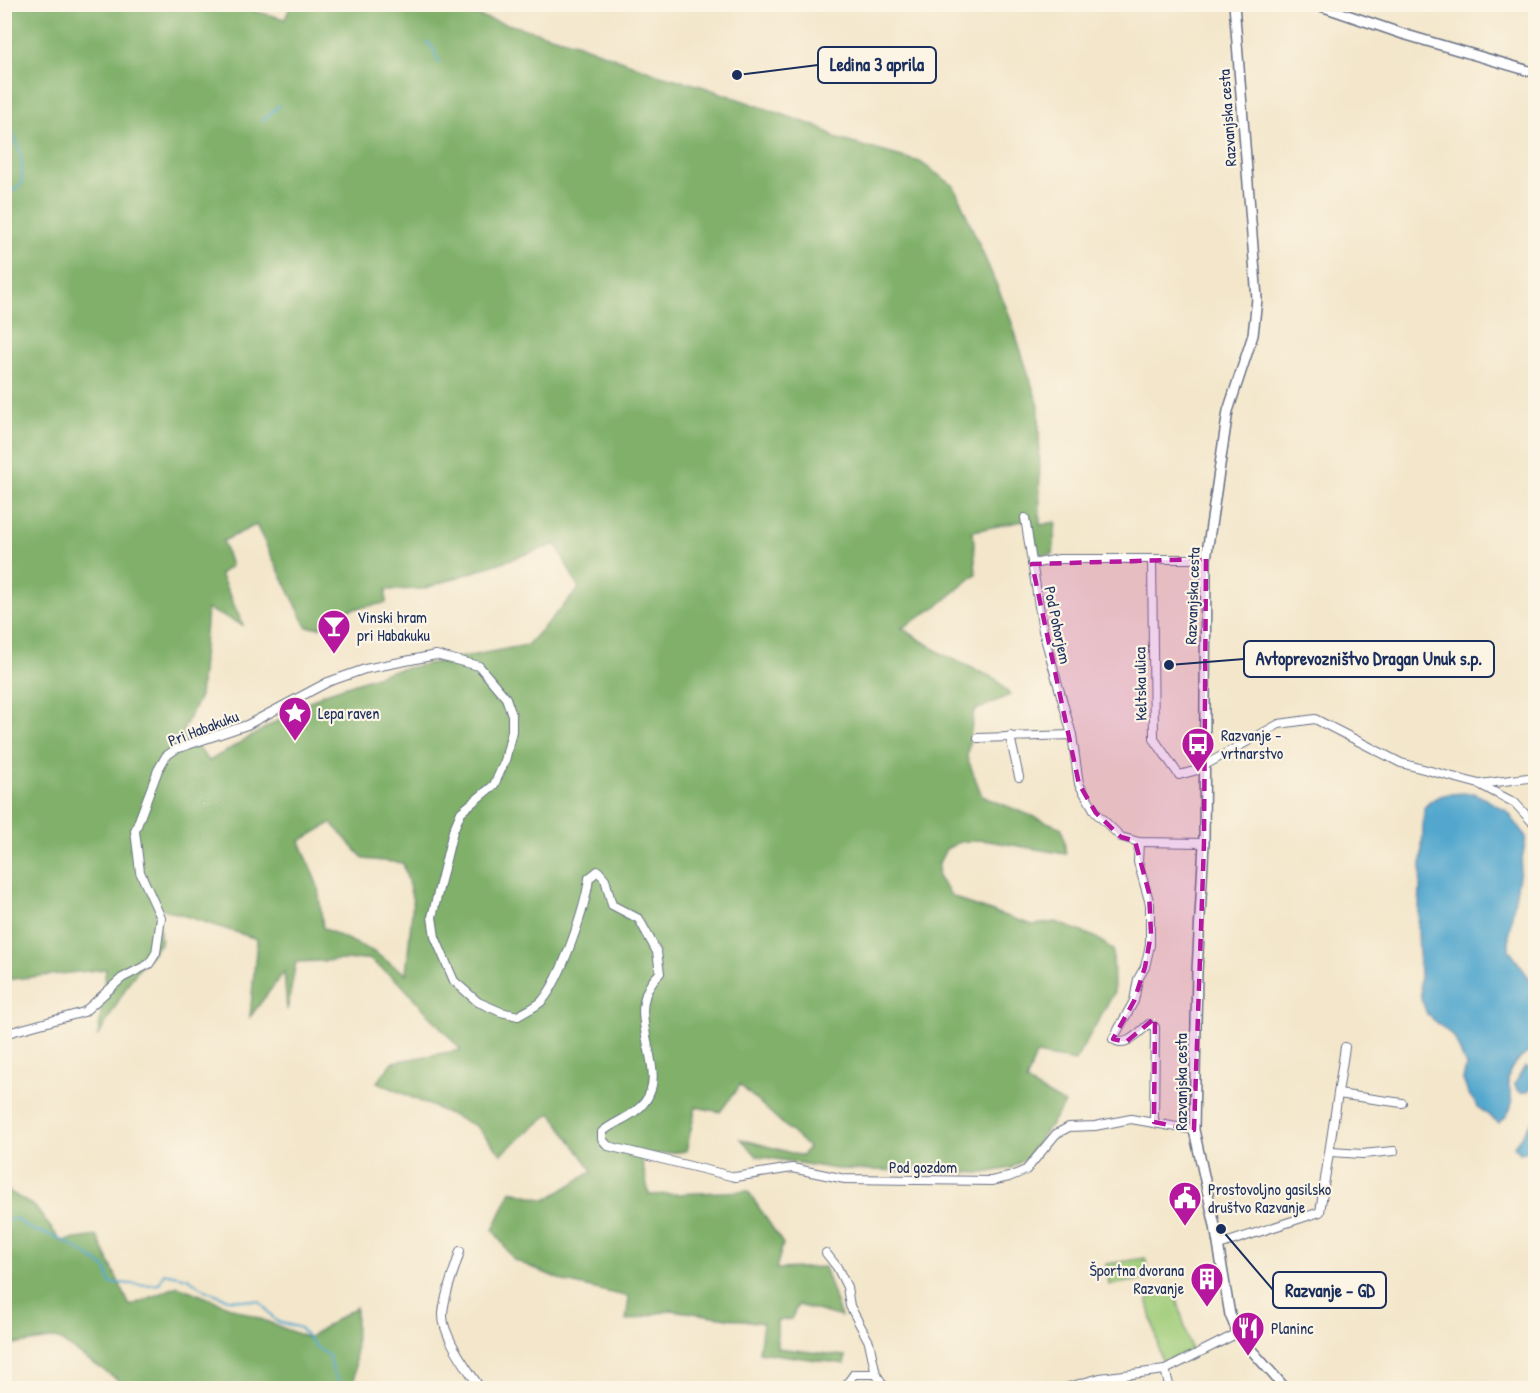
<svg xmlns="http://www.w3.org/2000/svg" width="1540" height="1393" font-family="'Patrick Hand',sans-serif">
  <rect width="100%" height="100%" fill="#fcf5e5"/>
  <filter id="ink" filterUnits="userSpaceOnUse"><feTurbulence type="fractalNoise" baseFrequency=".0167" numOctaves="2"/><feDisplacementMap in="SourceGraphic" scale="12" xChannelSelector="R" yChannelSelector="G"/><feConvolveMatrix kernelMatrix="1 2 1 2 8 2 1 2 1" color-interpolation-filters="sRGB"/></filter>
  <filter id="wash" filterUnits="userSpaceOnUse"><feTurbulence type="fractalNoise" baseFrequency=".008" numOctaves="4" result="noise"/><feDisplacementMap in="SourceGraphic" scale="24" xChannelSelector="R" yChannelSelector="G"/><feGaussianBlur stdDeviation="1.35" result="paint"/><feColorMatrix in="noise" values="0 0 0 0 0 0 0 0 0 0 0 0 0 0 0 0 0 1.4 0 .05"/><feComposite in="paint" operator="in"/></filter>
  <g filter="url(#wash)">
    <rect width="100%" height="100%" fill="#f3e6ca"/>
    <!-- green -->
    <g fill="#a0cd7a" stroke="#5e7e6c" stroke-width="1.5">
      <polygon points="1145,1258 1150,1279 1109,1285 1106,1264"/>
      <polygon points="1175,1291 1191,1350 1162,1363 1147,1298"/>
    </g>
    <!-- forest -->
    <g fill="#80b06a" stroke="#4e7064" stroke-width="1.5" fill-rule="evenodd">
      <path d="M227,4L285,19L291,5H438L576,43L660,75L701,86L821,128L838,139L920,162L954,186L1009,314L1039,407L1040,525L1056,522L1053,554L1035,556L1028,520L973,531L976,574L940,604L902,628L942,654L996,679L1010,695L974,711L967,757L982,796L1062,828L1066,854L982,840L960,842L946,849L939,863L938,877L951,895L966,903L1033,925L1056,922L1095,937L1113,950L1114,993L1075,1061L1036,1054L1026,1082L1065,1104L1027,1158L1011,1168L984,1173L836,1169L757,1156L741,1139L802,1156L808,1147L740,1085L720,1112L696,1107L686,1151L641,1156L649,1195L748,1191L783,1244L776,1269L824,1267L841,1317L798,1305L791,1319L777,1321V1348L845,1356V1364L759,1352L763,1323L671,1310L626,1321L629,1297L566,1282L514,1260L493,1230L511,1191L546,1200L593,1171L551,1113L501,1154L476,1126L377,1082L393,1062L461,1050L401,984L369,959L296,962L287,1010L284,972L250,1017L257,939L157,907L161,942L131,979L98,1037L106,969L5,980L4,5ZM256,525L307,627H334L337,612L386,603V590L423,589L556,544L579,589L527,645L391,671L323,694L209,761L183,730L200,696L207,609L243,625L220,574L231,566L223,541ZM331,823L364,859L403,863L413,901L406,974L372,951L323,928L318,887L300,841Z"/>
      <polygon points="5,1189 35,1207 61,1241 97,1236 130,1306 178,1286 308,1338 356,1307 355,1388 119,1388 118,1380 56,1338 5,1346"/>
    </g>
    <!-- water -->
    <g fill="#52a7ce" stroke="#366b96" stroke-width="1.5">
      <path d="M1474,793L1507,811L1526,837L1509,932V950L1535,986V1048C1479,1082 1534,1094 1499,1123L1479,1108L1468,1093L1463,1080L1466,1066L1454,1037L1427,1014L1421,998L1418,930L1424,808C1437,791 1453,794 1474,793Z"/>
      <polygon points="1525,1066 1535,1071 1535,1080 1530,1090 1522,1093 1517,1090 1515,1084"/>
      <polygon points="1535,1118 1535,1150 1520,1153 1514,1146"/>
    </g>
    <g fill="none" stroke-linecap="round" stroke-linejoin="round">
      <!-- stream -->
      <g stroke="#52a7ce" stroke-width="2">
        <polyline points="4,11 11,64 4,101"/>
        <polyline points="427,42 433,48 439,63"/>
        <path d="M4,109C7,124 15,135 19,149C23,160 22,172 22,183L4,199"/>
        <polyline points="262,121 280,105"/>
        <path d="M4,1220L17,1219C32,1232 32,1229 50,1235C70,1242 90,1257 107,1269L110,1283C127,1282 142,1287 159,1284L164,1273L188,1278L205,1290L228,1299L259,1301L276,1321L300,1328L316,1347L329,1356L334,1375L344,1386L359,1381L364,1388"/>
      </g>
    </g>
  </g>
  <g filter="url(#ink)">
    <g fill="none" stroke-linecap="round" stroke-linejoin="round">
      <!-- minor casing -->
      <g stroke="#676f84" stroke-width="10">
        <g id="minor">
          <polyline points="1025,518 1043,631 1072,735 1079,784 1096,813 1121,837 1139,842 1204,843"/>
          <polyline points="1152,559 1154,739 1179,775 1205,768"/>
          <polyline points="1032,564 1059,559 1206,559"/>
          <polyline points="1010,736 1019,777"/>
          <polyline points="978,738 1072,735"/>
          <polyline points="1205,765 1279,724 1315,719 1401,763 1479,784 1515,803 1536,826"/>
          <polyline points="1480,784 1536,777"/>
          <path d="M1139,842L1138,862L1150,904V945L1145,967L1138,979L1134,1001L1113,1039C1125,1049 1139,1032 1149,1024L1155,1027L1154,1122"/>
          <path d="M4,1034L84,1012L122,978L149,964L156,953L161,918L140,872L135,831L158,770L166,756L176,749L247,725L328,682L365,669L436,655L479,666L506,698L512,715V731L505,761L494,785L461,812L453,831L432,917L435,937L454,981L478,1002L501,1012L518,1016C526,1011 536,1007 542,1001C561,980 586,906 589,878L598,871L605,879L612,905L639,919L657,952L660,973C617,1013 673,1068 644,1103C633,1117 615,1121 602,1132V1139L608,1146L735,1177L792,1168L845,1179L991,1181L1009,1177L1026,1170L1056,1134L1069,1127L1095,1126L1131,1119L1194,1130"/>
          <polyline points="1338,1094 1402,1103"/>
          <polyline points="1331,1152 1362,1154 1394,1151"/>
          <polyline points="1219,1245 1320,1212 1345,1047"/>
          <path d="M460,1251C455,1270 444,1294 443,1314C442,1336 469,1370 480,1388"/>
          <polyline points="826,1253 837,1267 847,1287 850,1306 869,1342 876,1374"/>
          <polyline points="1165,1370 1170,1388"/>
          <polyline points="844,1388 854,1374 876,1374 885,1388"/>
          <polyline points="1065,1388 1100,1378 1165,1370 1234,1335 1239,1336"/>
        </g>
      </g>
      <!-- tertiary casing -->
      <g stroke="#676f84" stroke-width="12">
        <g id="tertiary">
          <polyline points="1234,4 1257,299 1253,335 1228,411 1206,559 1204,843 1197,971 1194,1130 1215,1226 1230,1315 1239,1336 1285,1388"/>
          <polyline points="1315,4 1403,34 1536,73"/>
        </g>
      </g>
      <!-- minor -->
      <use href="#minor" stroke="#fff" stroke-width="8"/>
      <!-- tertiary -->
      <use href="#tertiary" stroke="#fff" stroke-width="9"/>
    </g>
  </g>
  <!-- marked area -->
  <path fill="#b5179e" fill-opacity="0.2" stroke="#b5179e" stroke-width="4.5" stroke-dasharray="12 8" stroke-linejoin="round" d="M1206,559L1204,843L1194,1130L1154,1122L1155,1018L1126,1042L1113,1039L1134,1001L1145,967L1151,934L1149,893L1135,841L1121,837L1096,813L1079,784L1032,564Z"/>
  <!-- icons -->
  <defs>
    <g id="bar-pin" transform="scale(1.725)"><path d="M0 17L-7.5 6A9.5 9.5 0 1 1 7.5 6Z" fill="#b5179e" stroke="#fcf5e5"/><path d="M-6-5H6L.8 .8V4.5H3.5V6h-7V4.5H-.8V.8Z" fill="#fff"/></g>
    <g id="sight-pin" transform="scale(1.725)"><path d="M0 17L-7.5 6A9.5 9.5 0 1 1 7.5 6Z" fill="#b5179e" stroke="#fcf5e5"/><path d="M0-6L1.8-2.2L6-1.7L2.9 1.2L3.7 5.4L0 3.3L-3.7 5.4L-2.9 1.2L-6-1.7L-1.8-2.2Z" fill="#fff"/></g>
    <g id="bus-pin" transform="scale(1.725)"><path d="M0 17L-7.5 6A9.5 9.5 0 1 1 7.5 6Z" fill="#b5179e" stroke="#fcf5e5"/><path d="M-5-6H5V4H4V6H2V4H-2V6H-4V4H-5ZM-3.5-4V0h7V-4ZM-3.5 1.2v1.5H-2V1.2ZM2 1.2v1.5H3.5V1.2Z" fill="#fff"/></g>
    <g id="civic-pin" transform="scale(1.725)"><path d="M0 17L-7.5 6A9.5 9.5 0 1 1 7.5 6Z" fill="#b5179e" stroke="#fcf5e5"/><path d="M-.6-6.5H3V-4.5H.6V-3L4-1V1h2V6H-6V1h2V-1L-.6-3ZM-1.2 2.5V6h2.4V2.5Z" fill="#fff"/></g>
    <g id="building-pin" transform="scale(1.725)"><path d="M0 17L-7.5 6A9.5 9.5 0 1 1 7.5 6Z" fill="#b5179e" stroke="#fcf5e5"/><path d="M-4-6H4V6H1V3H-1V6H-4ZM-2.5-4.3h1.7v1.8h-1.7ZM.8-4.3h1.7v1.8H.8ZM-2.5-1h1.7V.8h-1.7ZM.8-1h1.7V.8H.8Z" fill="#fff"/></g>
    <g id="restaurant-pin" transform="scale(1.725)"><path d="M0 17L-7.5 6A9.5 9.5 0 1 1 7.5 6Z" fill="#b5179e" stroke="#fcf5e5"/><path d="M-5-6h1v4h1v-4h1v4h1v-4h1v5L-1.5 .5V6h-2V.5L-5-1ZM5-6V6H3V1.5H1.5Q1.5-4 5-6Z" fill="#fff"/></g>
  </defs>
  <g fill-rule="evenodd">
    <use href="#bar-pin" x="334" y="626"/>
    <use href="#sight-pin" x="295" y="713"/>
    <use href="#bus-pin" x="1198" y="744"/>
    <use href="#civic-pin" x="1185" y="1198"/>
    <use href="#building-pin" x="1207" y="1279"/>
    <use href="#restaurant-pin" x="1248" y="1328"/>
  </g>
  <g text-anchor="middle" stroke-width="4.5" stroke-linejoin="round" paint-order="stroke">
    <!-- street labels -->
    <g font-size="16" fill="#1b2f5e" stroke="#fcf5e5">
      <text transform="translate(1227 118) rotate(-94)" y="6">Razvanjska cesta</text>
      <text transform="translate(1192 596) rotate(-88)" y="6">Razvanjska cesta</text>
      <text transform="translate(1058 625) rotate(78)" y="6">Pod Pohorjem</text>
      <text transform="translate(1140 684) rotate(-91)" y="6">Keltska ulica</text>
      <text transform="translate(203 728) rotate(-21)" y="6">Pri Habakuku</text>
      <text transform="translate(1181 1082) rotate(-90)" y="6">Razvanjska cesta</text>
      <text x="923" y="1173">Pod gozdom</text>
    </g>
    <!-- poi labels -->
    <g font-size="16" fill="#1b2f5e" stroke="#fcf5e5" text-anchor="start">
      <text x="357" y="623">Vinski hram<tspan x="357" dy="18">pri Habakuku</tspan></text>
      <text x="318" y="719">Lepa raven</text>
      <text x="1221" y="741">Razvanje -<tspan x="1221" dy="18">vrtnarstvo</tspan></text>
      <text x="1208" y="1195">Prostovoljno gasilsko<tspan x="1208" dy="18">društvo Razvanje</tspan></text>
      <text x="1184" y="1276" text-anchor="end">Športna dvorana<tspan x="1184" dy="18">Razvanje</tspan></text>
      <text x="1271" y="1334">Planinc</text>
    </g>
  </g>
  <!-- callouts -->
  <path fill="none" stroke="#1b2f5e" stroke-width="2" d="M737 75L818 65M1169 665L1244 659M1221 1229L1273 1290"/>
  <g fill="#1b2f5e" stroke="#fcf5e5" stroke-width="2">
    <circle cx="737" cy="75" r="6"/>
    <circle cx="1169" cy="665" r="6"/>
    <circle cx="1221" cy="1229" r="6"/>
  </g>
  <g fill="#fcf5e5" stroke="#1b2f5e" stroke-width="2">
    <rect x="818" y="47" width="118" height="36" rx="6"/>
    <rect x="1244" y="641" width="250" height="36" rx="6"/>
    <rect x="1273" y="1272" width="113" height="36" rx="6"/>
  </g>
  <g font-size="18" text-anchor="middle" font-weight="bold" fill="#1b2f5e">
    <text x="877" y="71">Ledina 3 aprila</text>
    <text x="1369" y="665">Avtoprevozništvo Dragan Unuk s.p.</text>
    <text x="1330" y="1297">Razvanje - GD</text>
  </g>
  <!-- margin -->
  <rect width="1540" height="1393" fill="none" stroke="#fcf5e5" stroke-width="24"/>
</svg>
